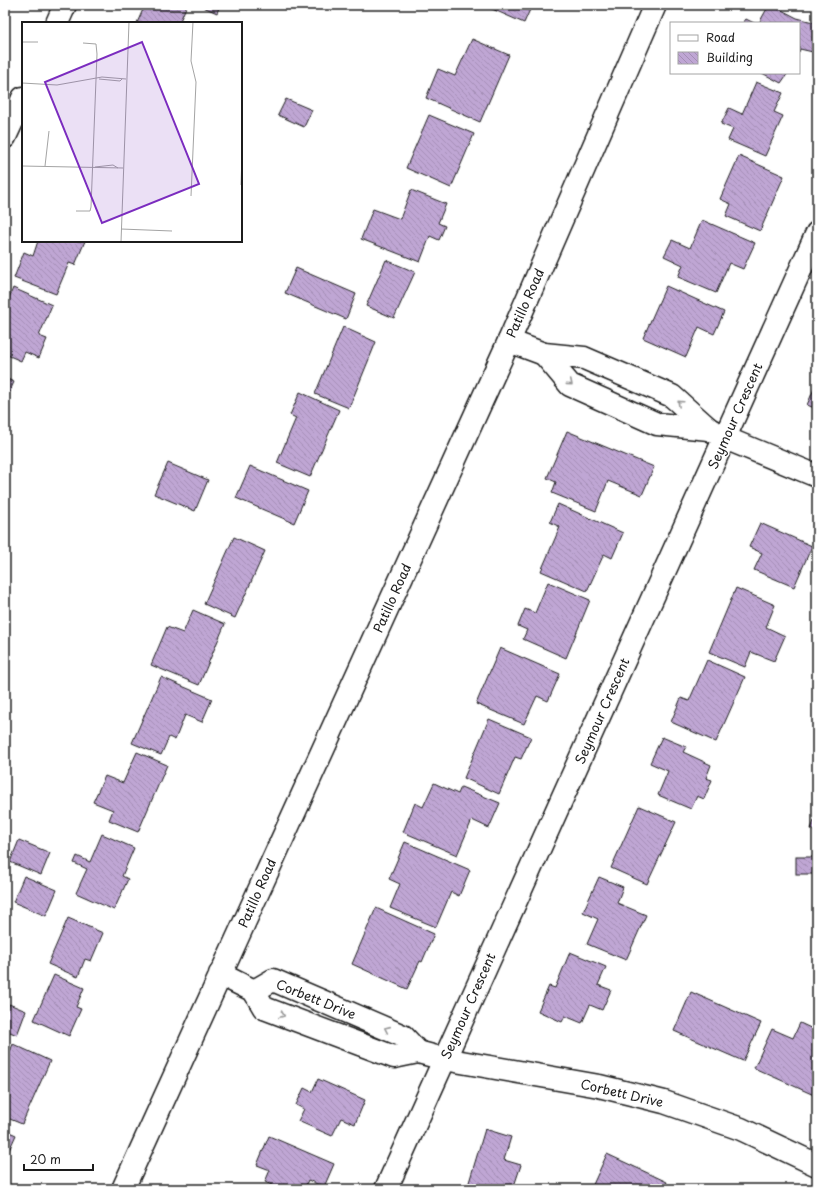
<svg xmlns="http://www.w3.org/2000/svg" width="822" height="1194" font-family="'Playpen Sans',sans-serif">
  <defs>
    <pattern id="building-back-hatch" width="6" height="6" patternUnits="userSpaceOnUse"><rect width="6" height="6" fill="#bfa6d4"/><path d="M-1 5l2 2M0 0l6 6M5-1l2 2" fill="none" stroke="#a48eb5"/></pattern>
  </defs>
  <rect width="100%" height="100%" fill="#fff"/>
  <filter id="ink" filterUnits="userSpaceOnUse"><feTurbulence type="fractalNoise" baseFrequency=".025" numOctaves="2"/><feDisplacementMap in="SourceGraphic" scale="8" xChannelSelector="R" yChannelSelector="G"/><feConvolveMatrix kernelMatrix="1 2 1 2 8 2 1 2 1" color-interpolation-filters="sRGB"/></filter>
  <g filter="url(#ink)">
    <!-- building -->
    <g fill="url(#building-back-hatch)" stroke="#1c1c1c">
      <polygon points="145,5 187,5 179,23 137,23"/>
      <polygon points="199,5 220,5 217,13"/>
      <polygon points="483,5 532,5 524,23"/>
      <polygon points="769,5 772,5 797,18 817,23 817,53 800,49 799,52 799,23 759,23"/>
      <polygon points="746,19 754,23 743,23"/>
      <polygon points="472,39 509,55 480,122 426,98 438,69 455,76"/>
      <polygon points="762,73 788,73 781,83"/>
      <polygon points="756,82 783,93 774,112 783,116 765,156 728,140 733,129 721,124 729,108 742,114"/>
      <polygon points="286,99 312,110 304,127 278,115"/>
      <polygon points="429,115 474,134 451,188 406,168"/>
      <polygon points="739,156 784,176 760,231 726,216 731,204 720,199"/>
      <polygon points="411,190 446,204 438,223 445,226 439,240 430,236 420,262 361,239 373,209 400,219"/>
      <polygon points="702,220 755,243 743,269 729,263 716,293 678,277 683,265 664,256 672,240 690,248"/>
      <polygon points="38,241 85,241 75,265 69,263 56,294 14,278 24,252 33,256"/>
      <polygon points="386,260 415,272 394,318 366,306"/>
      <polygon points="296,268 356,294 346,319 285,293"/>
      <polygon points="666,286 724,312 714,334 699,327 686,357 643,338"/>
      <polygon points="13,288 52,305 39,336 47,339 39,358 25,352 21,361 5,354 5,308"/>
      <polygon points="343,327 376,342 349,408 315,394"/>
      <polygon points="5,378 14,382 5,402"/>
      <polygon points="817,382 817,409 807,405"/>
      <polygon points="300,392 339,410 310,477 277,463 296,418 290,415"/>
      <polygon points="5,419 10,421 5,432"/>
      <polygon points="567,431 654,467 642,495 608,481 596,511 552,493 556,482 547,478"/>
      <polygon points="168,463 208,480 195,511 154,494"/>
      <polygon points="250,466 308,491 294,523 236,498"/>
      <polygon points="558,504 623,533 612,558 604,554 587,591 541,571 560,527 550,522"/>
      <polygon points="760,523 812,546 794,587 754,570 762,553 749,547"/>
      <polygon points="234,537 265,551 235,618 204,604"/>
      <polygon points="548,582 590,600 566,658 523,639 527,630 518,626 525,609 535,613"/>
      <polygon points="736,588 775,605 766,627 785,636 774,661 751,652 745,667 709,652"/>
      <polygon points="193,610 225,624 199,685 151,665 167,627 183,633"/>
      <polygon points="500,648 560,674 548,701 537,696 524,724 476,704"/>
      <polygon points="707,660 745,677 716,742 671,722 681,698 689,701"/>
      <polygon points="161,677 212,699 202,722 185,715 175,740 169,737 161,755 132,743"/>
      <polygon points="489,719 531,737 521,759 515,757 499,794 464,778"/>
      <polygon points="662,737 686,747 683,752 711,765 706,778 712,780 704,799 697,796 691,809 658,795 668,771 650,763"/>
      <polygon points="137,752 167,765 138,832 109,820 113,810 93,802 105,776 123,783"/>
      <polygon points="434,783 458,794 461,787 500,803 489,828 472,820 457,855 403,832 415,803 423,807"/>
      <polygon points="639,806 676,822 647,884 611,868"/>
      <polygon points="817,813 817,832 811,829"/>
      <polygon points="102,834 134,848 122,876 128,879 114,910 76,893 87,869 74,863 77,856 90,862"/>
      <polygon points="19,840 50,853 41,875 10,862"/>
      <polygon points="405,842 470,870 459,896 451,892 436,927 390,908 400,884 389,879"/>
      <rect x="796" y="857" width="21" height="17"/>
      <polygon points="24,876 57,890 46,916 13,902"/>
      <polygon points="599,877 623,887 617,903 646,915 626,960 587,944 598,919 583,912"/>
      <polygon points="376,908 434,934 422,962 420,961 407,989 352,964"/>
      <polygon points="68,918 103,933 91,961 85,959 78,977 48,964"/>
      <polygon points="570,952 606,967 598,985 611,990 602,1010 590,1005 582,1023 565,1016 562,1022 538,1011 549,986 555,988"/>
      <polygon points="54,975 84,988 76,1007 81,1009 69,1036 34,1020"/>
      <polygon points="691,992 761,1023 743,1061 674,1031"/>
      <polygon points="9,1004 26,1011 17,1035 5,1030 5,1016"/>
      <polygon points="800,1023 817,1031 817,1044 816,1047 817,1047 817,1094 816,1096 754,1068 772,1029 793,1038"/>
      <polygon points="13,1044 50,1061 22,1124 5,1117 5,1064"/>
      <polygon points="318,1079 365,1100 355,1124 341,1118 332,1136 298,1121 304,1109 296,1105 304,1088 312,1092"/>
      <polygon points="485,1129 511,1137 504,1160 521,1165 513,1189 467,1189"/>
      <polygon points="5,1130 16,1135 5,1159"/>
      <polygon points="269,1136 334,1164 324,1187 308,1180 304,1189 281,1189 265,1182 270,1170 257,1165"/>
      <polygon points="607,1154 667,1182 664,1189 591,1189"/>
    </g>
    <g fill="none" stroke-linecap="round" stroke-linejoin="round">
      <!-- minor casing -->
      <g stroke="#1c1c1c" stroke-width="25">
        <g id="minor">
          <polyline points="57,23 65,5"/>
          <polyline points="5,137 23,98"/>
          <polyline points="509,341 544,354 584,358 672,396 709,429 725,438 817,476"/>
          <polyline points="544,354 570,385 657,424 709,429"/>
          <polyline points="220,974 254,991 264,1008 394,1057 418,1052 444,1059 599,1086 664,1102 741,1129 817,1165"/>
          <polyline points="254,991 273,980 403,1036 418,1052"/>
          <polyline points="123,1189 509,341 655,5"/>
          <polyline points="386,1189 817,233"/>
        </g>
      </g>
      <!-- minor -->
      <use href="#minor" stroke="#fff" stroke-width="22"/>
    </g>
    <!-- one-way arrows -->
    <defs><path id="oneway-chevron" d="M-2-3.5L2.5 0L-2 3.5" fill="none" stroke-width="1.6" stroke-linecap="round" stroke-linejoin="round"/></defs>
    <g stroke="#999">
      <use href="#oneway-chevron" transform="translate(570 383) rotate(40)"/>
      <use href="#oneway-chevron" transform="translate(680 403) rotate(-138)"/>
      <use href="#oneway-chevron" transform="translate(282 1015) rotate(21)"/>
      <use href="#oneway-chevron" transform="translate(387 1029) rotate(-156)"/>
    </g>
  </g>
  <g text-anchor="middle" stroke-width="3" stroke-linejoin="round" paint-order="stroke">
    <!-- street labels -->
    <g font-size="13" fill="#1c1c1c" stroke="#fff">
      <text transform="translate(525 303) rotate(-66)" y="5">Patillo Road</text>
      <text transform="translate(735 416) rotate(-66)" y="5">Seymour Crescent</text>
      <text transform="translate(392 598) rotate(-66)" y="5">Patillo Road</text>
      <text transform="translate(602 711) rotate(-66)" y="5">Seymour Crescent</text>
      <text transform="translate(257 893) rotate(-66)" y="5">Patillo Road</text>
      <text transform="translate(316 999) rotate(22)" y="5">Corbett Drive</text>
      <text transform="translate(468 1006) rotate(-66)" y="5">Seymour Crescent</text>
      <text transform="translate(622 1093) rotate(13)" y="5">Corbett Drive</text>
    </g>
  </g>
  <!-- overview -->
  <g transform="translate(22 22)">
    <rect width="220" height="220" fill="#fff"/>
    <path fill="none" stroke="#a4a4a4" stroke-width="1" d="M0,20H16M77,57L98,59L100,57M0,61L35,63L80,55L104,57M0,144L101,146M23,144L27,109M73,145L91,143L96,146M219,163L220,132M169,174L174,60L169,39L171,0M54,189H68L69,185L75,32L74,22L61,21M99,207L150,209M99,220L107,0"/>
    <path fill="#7b2cbf" fill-opacity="0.15" stroke="#7b2cbf" stroke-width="2" d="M120,20L177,162L80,201L23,60Z"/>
    <rect width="220" height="220" fill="none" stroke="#1c1c1c" stroke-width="2"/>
  </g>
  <!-- margin -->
  <rect width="822" height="1194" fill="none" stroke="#fff" stroke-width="20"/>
  <rect x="10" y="10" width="802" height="1174" fill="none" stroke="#1c1c1c" stroke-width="1.5" filter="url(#ink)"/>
  <!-- legend -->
  <rect x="670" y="22" width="130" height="52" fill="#ffffff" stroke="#a4a4a4"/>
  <rect x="678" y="35" width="20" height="6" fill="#ffffff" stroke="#a4a4a4"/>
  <text x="706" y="42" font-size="12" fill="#1c1c1c">Road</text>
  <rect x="678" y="52" width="20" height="12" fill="url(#building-back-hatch)" stroke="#a4a4a4"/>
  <text x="706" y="62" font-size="12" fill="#1c1c1c">Building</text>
  <!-- scale -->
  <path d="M24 1164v6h69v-6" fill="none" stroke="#1c1c1c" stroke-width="2"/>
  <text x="30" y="1164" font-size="12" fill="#1c1c1c" stroke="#ffffff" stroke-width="3" paint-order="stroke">20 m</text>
</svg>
